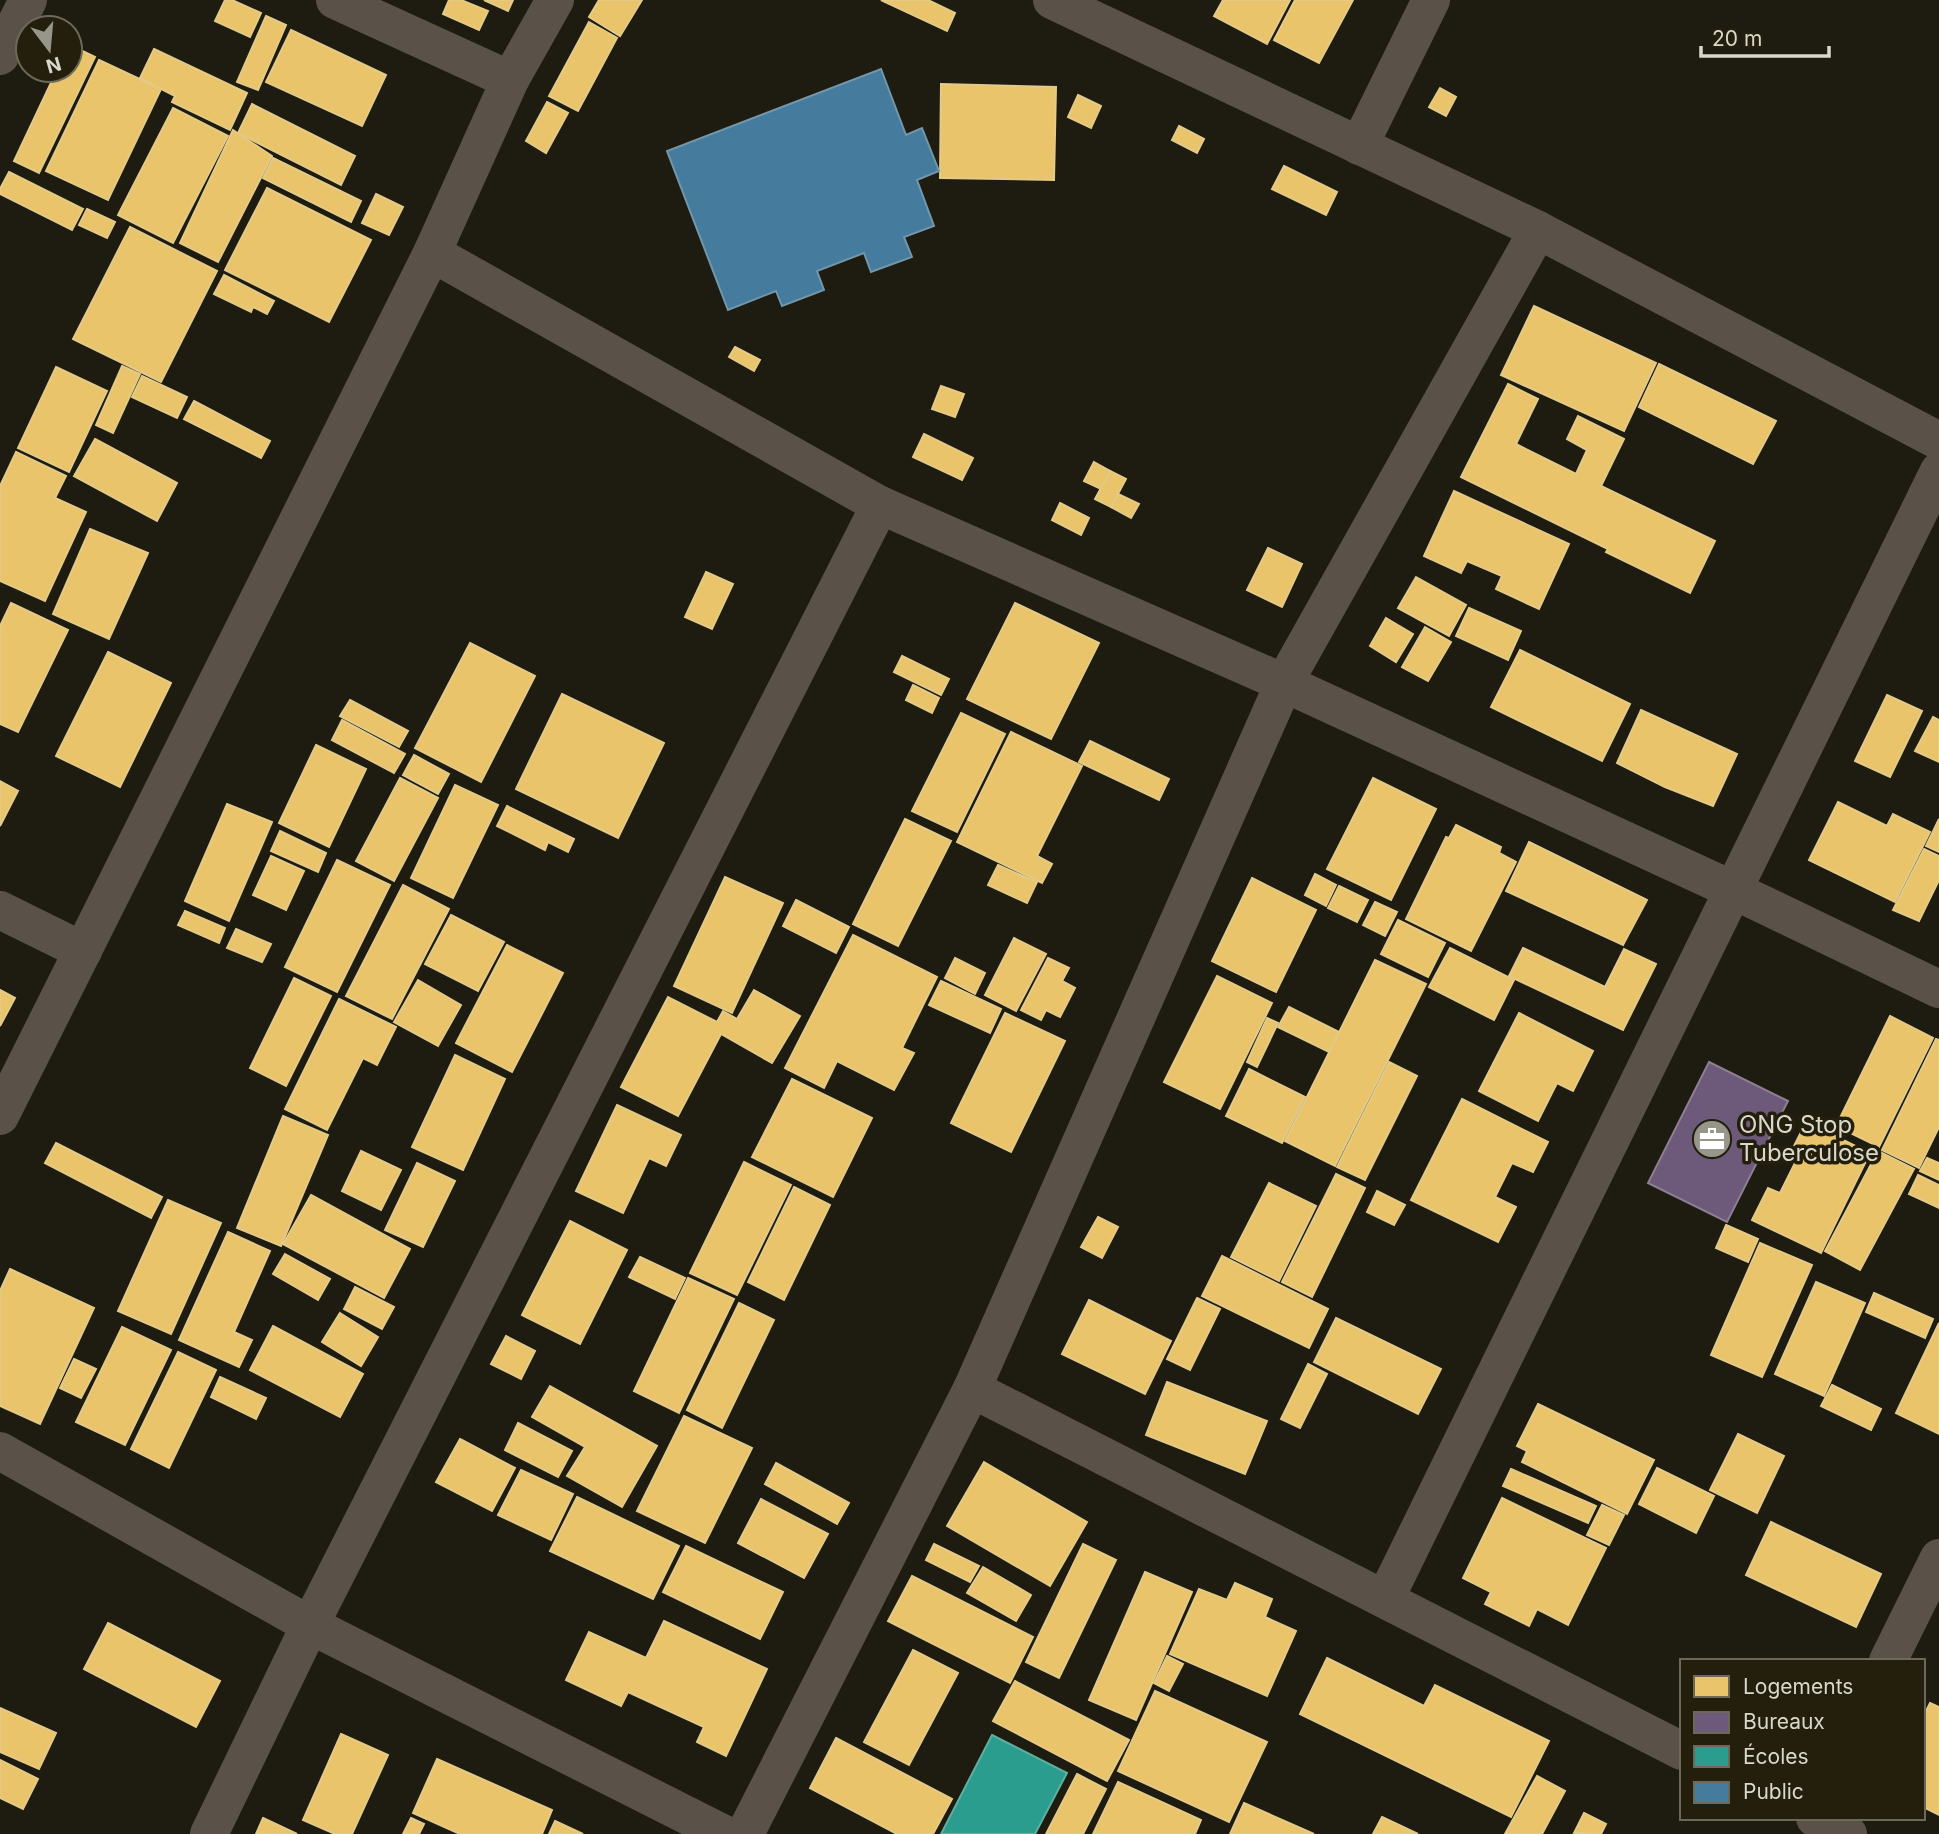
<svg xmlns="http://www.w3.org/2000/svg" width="1939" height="1834" font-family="Inter,sans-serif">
  <rect width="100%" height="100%" fill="#1e1c11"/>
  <!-- homes -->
  <g fill="#e9c46a" stroke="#e4ca87" stroke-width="2">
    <polygon points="225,0 232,0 261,13 250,37 215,21"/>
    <polygon points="449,0 461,0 488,11 479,30 443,14"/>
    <polygon points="484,0 513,0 508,11"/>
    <polygon points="599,0 642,0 620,36 589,17"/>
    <polygon points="881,0 928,0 955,13 947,31"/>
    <polygon points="1223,0 1290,0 1267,44 1214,16"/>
    <polygon points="1295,0 1353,0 1319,63 1274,40"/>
    <polygon points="266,16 286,25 258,90 237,82"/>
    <polygon points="589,22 617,38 578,111 549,96"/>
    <polygon points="291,30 386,75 362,126 266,82"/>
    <polygon points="70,45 95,57 39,173 14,161 57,70 70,70"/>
    <polygon points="154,49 247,93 230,130 172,102 175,96 140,78"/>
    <polygon points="99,60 161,89 108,200 46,171"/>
    <polygon points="941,84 1056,87 1054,180 940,178"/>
    <polygon points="1440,88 1456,97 1446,116 1429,107"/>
    <polygon points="1078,95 1101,106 1091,128 1068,117"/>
    <polygon points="547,102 568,113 546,153 526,141"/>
    <polygon points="252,104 355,156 341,185 238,133"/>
    <polygon points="173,108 228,136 173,243 118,215"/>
    <polygon points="1179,126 1204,139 1197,153 1172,140"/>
    <polygon points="233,130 272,156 218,262 180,243"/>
    <polygon points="273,158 361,201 351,222 263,178"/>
    <polygon points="1284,166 1337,192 1326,215 1272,189"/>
    <polygon points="9,172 83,209 72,230 0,194 0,189"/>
    <polygon points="267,188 371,240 329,322 225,270"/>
    <polygon points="376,194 403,207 389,235 362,223"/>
    <polygon points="87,209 115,222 107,238 79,225"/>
    <polygon points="130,227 217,271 161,382 73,339"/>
    <polygon points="224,275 274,301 267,314 253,307 251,312 214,294"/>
    <polygon points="1534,306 1656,363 1624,431 1501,375"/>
    <polygon points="735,347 760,360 754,371 729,357"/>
    <polygon points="1659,364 1776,421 1753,464 1639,407"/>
    <polygon points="122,366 140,374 113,433 96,425"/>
    <polygon points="56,367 107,391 69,472 18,448"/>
    <polygon points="142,376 187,397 177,418 132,397"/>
    <polygon points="1508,384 1538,399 1516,444 1576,474 1587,450 1567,439 1578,416 1624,439 1601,486 1715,541 1690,593 1606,552 1608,549 1461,477"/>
    <polygon points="941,386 964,394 955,417 932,409"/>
    <polygon points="194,401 270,441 261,458 184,419"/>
    <polygon points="924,434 973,458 962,480 913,457"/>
    <polygon points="95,439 177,483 157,521 74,476"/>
    <polygon points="16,452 66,476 55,498 86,512 45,601 0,581 0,486"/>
    <polygon points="1094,462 1110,471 1101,489 1084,481"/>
    <polygon points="1110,471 1126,479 1111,507 1095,499"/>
    <polygon points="1454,491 1569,544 1539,609 1496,589 1502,576 1467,561 1461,573 1424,556"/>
    <polygon points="1118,494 1139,504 1131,518 1111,507"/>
    <polygon points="1060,503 1089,518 1081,535 1052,520"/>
    <polygon points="90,529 148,553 109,639 53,614"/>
    <polygon points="1268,548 1302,564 1282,607 1247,590"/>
    <polygon points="706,572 733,584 712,629 685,617"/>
    <polygon points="1416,577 1466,605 1449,636 1398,608"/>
    <polygon points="11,603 68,630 18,732 0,724 0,626"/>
    <polygon points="1015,603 1099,643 1051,739 967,699"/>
    <polygon points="1469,608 1521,631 1508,660 1456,636"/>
    <polygon points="1386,618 1413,634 1396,662 1370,646"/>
    <polygon points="1425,627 1451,642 1428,681 1402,667"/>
    <polygon points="470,643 535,676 481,782 415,748"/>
    <polygon points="1520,650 1630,704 1602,761 1491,707"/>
    <polygon points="108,652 171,683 120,787 56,756"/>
    <polygon points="902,656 949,679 941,695 894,672"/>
    <polygon points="913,685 939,698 932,713 906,700"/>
    <polygon points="562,694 664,743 618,838 516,789"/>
    <polygon points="1887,695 1922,711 1890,777 1855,761"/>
    <polygon points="350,700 408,731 399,747 340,716"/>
    <polygon points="1641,710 1737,754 1713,806 1665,787 1617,763"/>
    <polygon points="961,713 1005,734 957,832 912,811"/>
    <polygon points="1933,717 1939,720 1939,762 1915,751"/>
    <polygon points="342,720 405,754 394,773 332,740"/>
    <polygon points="1011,732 1082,766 1037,856 1052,864 1042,883 957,842"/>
    <polygon points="1090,741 1169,779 1159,800 1079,762"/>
    <polygon points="316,745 366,769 329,847 279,823"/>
    <polygon points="414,755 449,774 438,794 403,775"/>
    <polygon points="400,778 438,798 394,881 356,861"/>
    <polygon points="1373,778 1436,809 1391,900 1327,869"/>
    <polygon points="0,781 18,791 0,826"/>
    <polygon points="455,785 498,805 453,898 411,878"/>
    <polygon points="1838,802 1887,826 1893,814 1930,832 1895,902 1809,860"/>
    <polygon points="227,804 272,822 229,921 185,901"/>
    <polygon points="507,806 574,839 568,852 548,842 545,850 497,826"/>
    <polygon points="905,819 951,841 898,946 853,924"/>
    <polygon points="1939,819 1939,852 1926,846"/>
    <polygon points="1456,825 1501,847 1499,853 1516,862 1471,951 1406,919 1446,837 1449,838"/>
    <polygon points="280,831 326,853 318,872 271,851"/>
    <polygon points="1529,842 1647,900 1623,945 1506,891"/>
    <polygon points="1924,849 1939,856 1939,880 1919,921 1893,910"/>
    <polygon points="271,856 304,871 286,910 253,895"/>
    <polygon points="337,860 390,885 337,992 285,967"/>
    <polygon points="998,865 1037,882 1027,903 988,885"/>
    <polygon points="1315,874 1336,885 1326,906 1305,895"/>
    <polygon points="725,877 783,903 732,1013 674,986"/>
    <polygon points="1252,878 1316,910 1276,992 1212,961"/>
    <polygon points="403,885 449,909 392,1019 346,996"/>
    <polygon points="1339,886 1368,900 1357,922 1328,908"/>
    <polygon points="796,900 849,927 836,953 783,926"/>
    <polygon points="1375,902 1397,912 1385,936 1363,925"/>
    <polygon points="185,911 225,928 219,943 178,925"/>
    <polygon points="451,915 504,942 478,991 425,964"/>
    <polygon points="1398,920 1445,943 1428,977 1381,954"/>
    <polygon points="236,929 271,944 262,962 227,948"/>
    <polygon points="853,935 937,977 902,1048 914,1053 894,1090 837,1061 824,1088 785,1068"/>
    <polygon points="1014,938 1046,954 1016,1011 985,995"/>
    <polygon points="507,945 563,973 512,1072 456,1043"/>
    <polygon points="1450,948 1514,980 1494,1020 1429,987"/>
    <polygon points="1523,948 1605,987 1624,949 1656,964 1623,1030 1509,976"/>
    <polygon points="955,958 985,973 975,994 945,978"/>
    <polygon points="1048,958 1069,968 1062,981 1075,988 1060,1017 1046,1010 1041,1020 1021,1010"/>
    <polygon points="1375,960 1426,984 1335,1166 1285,1141"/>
    <polygon points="1217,976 1272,1003 1220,1109 1164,1082"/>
    <polygon points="294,978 331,996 286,1086 250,1068"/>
    <polygon points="418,980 461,1005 438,1046 394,1022"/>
    <polygon points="941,981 1001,1009 990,1033 929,1005"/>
    <polygon points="0,990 15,998 0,1026"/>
    <polygon points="754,990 800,1016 772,1063 721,1034 678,1116 621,1087 668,997 717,1022 723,1011 737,1019"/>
    <polygon points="339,999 396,1027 377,1065 363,1058 327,1130 285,1109"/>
    <polygon points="1289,1007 1339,1032 1329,1052 1278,1027"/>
    <polygon points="1005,1013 1065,1041 1011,1152 951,1123"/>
    <polygon points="1519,1013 1593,1051 1573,1091 1557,1083 1538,1121 1479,1091"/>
    <polygon points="1890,1016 1933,1038 1879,1147 1836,1126"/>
    <polygon points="1267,1018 1278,1023 1257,1067 1247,1062"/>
    <polygon points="1936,1039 1939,1040 1939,1127 1919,1168 1882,1150"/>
    <polygon points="455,1055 505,1079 463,1170 412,1147"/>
    <polygon points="1389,1062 1417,1076 1365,1180 1337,1167"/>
    <polygon points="1249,1069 1305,1097 1282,1143 1226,1116"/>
    <polygon points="792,1079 872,1118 833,1197 752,1157"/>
    <polygon points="1462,1099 1548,1142 1533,1172 1512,1163 1495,1197 1516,1207 1498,1242 1411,1200"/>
    <polygon points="617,1105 681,1135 666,1166 649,1158 623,1213 576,1191"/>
    <polygon points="283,1116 328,1135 281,1246 237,1228"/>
    <polygon points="1806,1122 1870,1153 1821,1253 1752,1220 1768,1188 1780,1193 1795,1163 1787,1160"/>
    <polygon points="56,1143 162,1197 151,1218 45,1163"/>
    <polygon points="361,1151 401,1170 381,1210 342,1191"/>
    <polygon points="1878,1151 1914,1169 1860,1270 1825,1251"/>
    <polygon points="1927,1158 1939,1163 1939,1180 1920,1171"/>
    <polygon points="744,1162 791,1185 737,1295 690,1273"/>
    <polygon points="417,1163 455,1181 423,1247 385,1230"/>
    <polygon points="1336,1174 1365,1188 1312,1297 1282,1282"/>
    <polygon points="1918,1175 1939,1185 1939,1208 1909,1194"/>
    <polygon points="1269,1183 1316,1206 1279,1281 1231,1257"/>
    <polygon points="794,1187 830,1205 784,1300 748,1282"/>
    <polygon points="1377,1191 1405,1205 1394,1225 1367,1212"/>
    <polygon points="311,1195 410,1249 384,1298 283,1244"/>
    <polygon points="168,1200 221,1223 171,1334 118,1311"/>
    <polygon points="1098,1217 1118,1227 1102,1258 1081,1247"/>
    <polygon points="570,1221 627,1250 580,1344 522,1315"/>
    <polygon points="1726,1225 1758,1239 1748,1262 1716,1248"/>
    <polygon points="228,1232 270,1251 234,1332 252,1340 239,1367 179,1340"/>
    <polygon points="1760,1243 1812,1265 1762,1377 1711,1355"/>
    <polygon points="285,1254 330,1279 318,1300 273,1274"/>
    <polygon points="1222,1256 1328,1309 1309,1348 1202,1296"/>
    <polygon points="640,1257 685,1278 675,1299 629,1277"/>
    <polygon points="10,1269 94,1308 40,1424 0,1406 0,1291"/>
    <polygon points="688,1278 734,1299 679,1413 634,1391"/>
    <polygon points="1816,1282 1865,1303 1824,1396 1775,1374"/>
    <polygon points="355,1287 394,1307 382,1329 344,1309"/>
    <polygon points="1874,1293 1933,1319 1925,1338 1866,1312"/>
    <polygon points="1197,1298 1220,1309 1190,1370 1167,1359"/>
    <polygon points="1089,1300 1171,1341 1145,1394 1062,1354"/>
    <polygon points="739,1303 774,1320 722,1428 687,1410"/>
    <polygon points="340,1313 378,1337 361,1366 322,1342"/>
    <polygon points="1336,1318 1441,1369 1418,1414 1314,1362"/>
    <polygon points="1939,1323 1939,1434 1896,1413"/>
    <polygon points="273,1326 363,1374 340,1417 250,1370"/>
    <polygon points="122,1327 171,1350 125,1445 76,1422"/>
    <polygon points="506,1336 535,1351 521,1379 491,1364"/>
    <polygon points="178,1352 216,1370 169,1468 131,1449"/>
    <polygon points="74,1359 96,1369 81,1398 60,1388"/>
    <polygon points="1308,1364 1327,1374 1300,1428 1281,1419"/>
    <polygon points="220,1377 266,1398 256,1419 211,1397"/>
    <polygon points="1167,1382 1267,1421 1245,1474 1146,1435"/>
    <polygon points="1832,1385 1881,1409 1871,1430 1821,1406"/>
    <polygon points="550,1386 657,1446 622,1507 567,1476 585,1447 532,1417"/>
    <polygon points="1538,1404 1654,1460 1627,1514 1522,1462 1527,1451 1517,1446"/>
    <polygon points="684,1416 752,1448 705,1543 637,1511"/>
    <polygon points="518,1423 572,1451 558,1477 505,1450"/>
    <polygon points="1738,1434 1784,1456 1757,1513 1710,1490"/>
    <polygon points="460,1439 515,1468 492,1511 436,1482"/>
    <polygon points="984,1462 1087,1522 1050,1586 947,1526"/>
    <polygon points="776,1463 849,1503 837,1524 765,1484"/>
    <polygon points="1657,1468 1714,1496 1696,1533 1639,1504"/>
    <polygon points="1511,1469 1596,1506 1588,1523 1503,1486"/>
    <polygon points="521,1470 573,1494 551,1540 498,1515"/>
    <polygon points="577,1497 679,1546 653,1599 550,1551"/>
    <polygon points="1502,1498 1606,1548 1568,1625 1537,1609 1529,1626 1485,1604 1491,1592 1463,1578"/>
    <polygon points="761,1499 828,1534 804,1578 738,1543"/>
    <polygon points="1602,1505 1624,1515 1609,1545 1587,1535"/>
    <polygon points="1771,1522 1881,1574 1856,1627 1746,1575"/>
    <polygon points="934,1544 979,1566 970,1582 926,1560"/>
    <polygon points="1083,1544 1116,1560 1059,1678 1026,1662"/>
    <polygon points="686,1546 783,1592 760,1639 663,1592"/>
    <polygon points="983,1567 1031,1595 1016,1621 967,1593"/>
    <polygon points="1145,1572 1192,1592 1136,1720 1089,1700"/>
    <polygon points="912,1576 1033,1637 1010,1683 888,1621"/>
    <polygon points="1235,1583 1272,1599 1265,1617 1296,1631 1267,1696 1170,1654 1199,1589 1227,1600"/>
    <polygon points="664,1621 767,1669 726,1756 697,1742 704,1727 628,1692 621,1706 566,1680 589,1632 646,1658"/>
    <polygon points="108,1623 220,1681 196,1727 84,1669"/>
    <polygon points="913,1650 958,1673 909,1765 864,1742"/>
    <polygon points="1167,1656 1183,1664 1169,1691 1154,1683"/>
    <polygon points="1327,1658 1424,1706 1435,1685 1549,1741 1511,1817 1300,1714"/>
    <polygon points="1015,1681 1129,1740 1107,1781 993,1721"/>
    <polygon points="1155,1691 1267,1742 1229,1822 1118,1771"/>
    <polygon points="1930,1703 1939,1707 1939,1815 1923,1807 1923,1717"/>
    <polygon points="0,1708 56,1733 39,1769 0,1752"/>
    <polygon points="341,1734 388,1755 352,1834 335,1834 303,1820"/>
    <polygon points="836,1738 952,1799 933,1834 897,1834 810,1788"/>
    <polygon points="437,1759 552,1810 542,1834 460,1834 413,1813"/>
    <polygon points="0,1760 38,1779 23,1809 0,1798"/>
    <polygon points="1077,1774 1106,1789 1083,1834 1046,1834"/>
    <polygon points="1537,1776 1565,1791 1542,1834 1505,1834"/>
    <polygon points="1118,1782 1201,1820 1195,1834 1093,1834"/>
    <polygon points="1244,1803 1314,1834 1230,1834"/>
    <polygon points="1584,1813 1606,1824 1601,1834 1574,1833"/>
    <polygon points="1382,1817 1418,1834 1373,1834"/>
    <polygon points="263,1818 297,1834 256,1834"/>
    <polygon points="411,1818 424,1824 419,1834 403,1834"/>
    <polygon points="555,1821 583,1834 549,1834"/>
  </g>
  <!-- offices -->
  <polygon fill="#6d597a" stroke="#8e7f93" stroke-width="2" points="1709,1062 1788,1101 1727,1222 1648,1183"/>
  <!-- schools -->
  <polygon fill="#2a9d8f" stroke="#5fafa1" stroke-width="2" points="992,1735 1067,1773 1035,1834 941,1834"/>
  <!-- public -->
  <polygon fill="#457b9d" stroke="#7297ab" stroke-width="2" points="881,69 906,135 922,128 939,171 917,180 934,226 904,237 912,257 871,272 864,253 817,271 824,290 782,306 776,291 728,310 667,151"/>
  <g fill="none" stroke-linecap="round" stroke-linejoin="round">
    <!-- street -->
    <g stroke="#5a5248" stroke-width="38">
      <polyline points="335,0 510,80"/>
      <polyline points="1052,0 1538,230 1939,441"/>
      <polyline points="0,56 28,0"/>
      <polyline points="1359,146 1431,0"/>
      <polyline points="432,253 880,505 1284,683 1733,890 1939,989"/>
      <polyline points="0,910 83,951"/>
      <polyline points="0,1116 432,253 510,80 555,0"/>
      <polyline points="972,1389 1682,1751"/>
      <polyline points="0,1451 310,1625 724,1834"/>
      <polyline points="1385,1599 1939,471"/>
      <polyline points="1888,1661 1939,1558"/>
      <polyline points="1815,1818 1848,1834"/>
      <polyline points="209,1834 310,1625 880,505"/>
      <polyline points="745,1834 972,1389 1284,683 1538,230"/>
    </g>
  </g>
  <!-- icons -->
  <defs>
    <g id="office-disc" transform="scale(2.0125)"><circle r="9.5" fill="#98968b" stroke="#231f0c"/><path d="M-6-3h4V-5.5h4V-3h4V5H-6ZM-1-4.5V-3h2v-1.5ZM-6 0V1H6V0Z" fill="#fff"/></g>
  </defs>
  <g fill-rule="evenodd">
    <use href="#office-disc" x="1712" y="1139"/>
  </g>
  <g text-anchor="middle" stroke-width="7" stroke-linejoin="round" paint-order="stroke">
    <!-- poi labels -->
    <g font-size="24" fill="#dad8cc" stroke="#231f0c" text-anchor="start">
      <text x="1739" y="1133">ONG Stop<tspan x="1739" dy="28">Tuberculose</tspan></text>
    </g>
  </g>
  <!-- legend -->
  <rect x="1680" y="1659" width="245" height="161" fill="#231f0c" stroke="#6c6959" stroke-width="2"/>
  <rect x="1694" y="1676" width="35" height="21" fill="#e9c46a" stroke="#6c6959" stroke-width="2"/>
  <text x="1743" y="1694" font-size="21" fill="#dad8cc">Logements</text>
  <rect x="1694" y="1712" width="35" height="21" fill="#6d597a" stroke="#6c6959" stroke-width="2"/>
  <text x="1743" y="1729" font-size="21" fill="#dad8cc">Bureaux</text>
  <rect x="1694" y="1746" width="35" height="21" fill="#2a9d8f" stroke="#6c6959" stroke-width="2"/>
  <text x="1743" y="1764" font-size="21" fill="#dad8cc">Écoles</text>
  <rect x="1694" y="1782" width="35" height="21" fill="#457b9d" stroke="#6c6959" stroke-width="2"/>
  <text x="1743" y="1799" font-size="21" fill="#dad8cc">Public</text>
  <!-- north arrow -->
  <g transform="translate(49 49) rotate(164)"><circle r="33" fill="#231f0c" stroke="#6c6959" stroke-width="2"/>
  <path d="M0-5L12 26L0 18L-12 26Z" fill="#98968b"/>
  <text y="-10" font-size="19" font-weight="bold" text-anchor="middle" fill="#dad8cc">N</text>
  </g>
  <!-- scale -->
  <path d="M1701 46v10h128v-10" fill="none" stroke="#dad8cc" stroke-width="3.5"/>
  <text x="1712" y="46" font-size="21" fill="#dad8cc" stroke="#231f0c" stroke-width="5" paint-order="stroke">20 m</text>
</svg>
